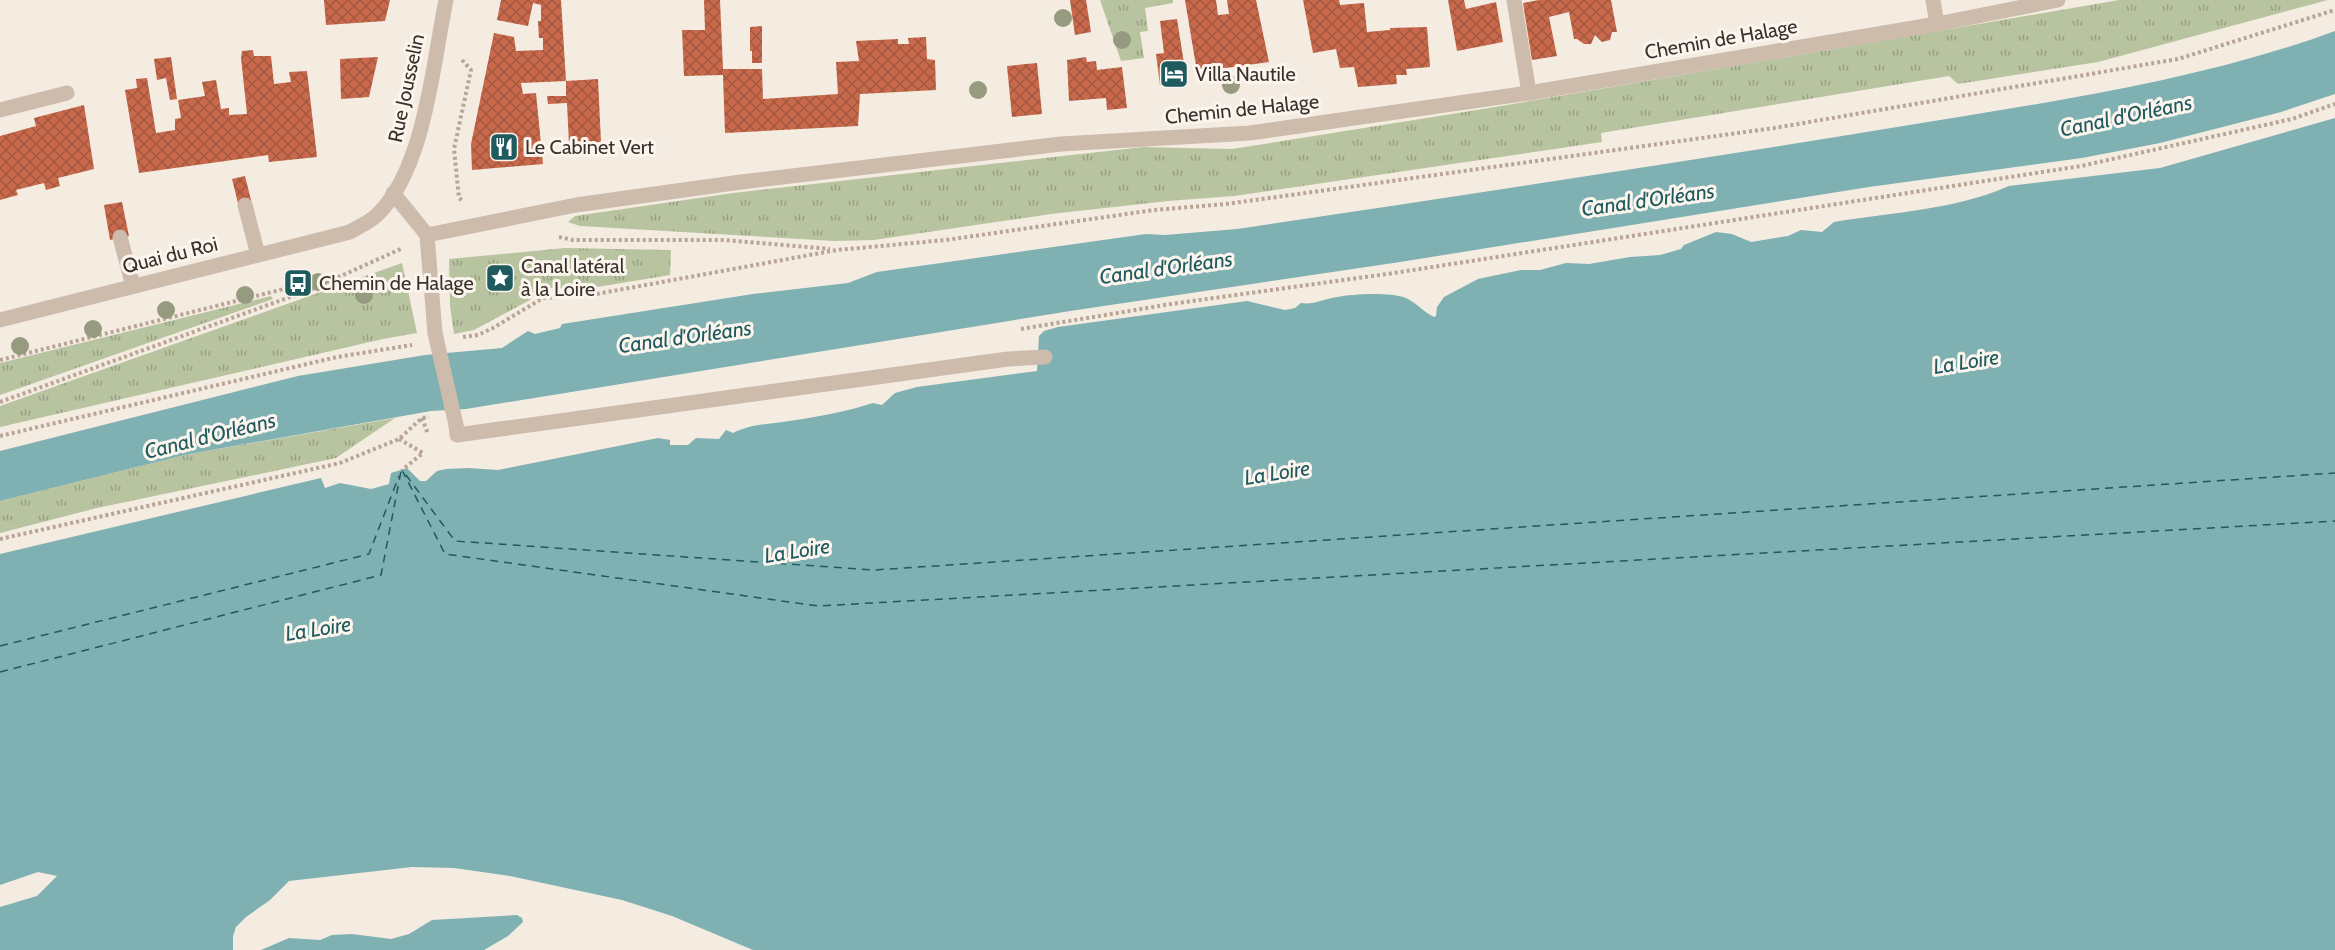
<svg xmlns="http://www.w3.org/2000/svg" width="2335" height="950" font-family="Cabin,sans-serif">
  <defs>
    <pattern id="grass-tufts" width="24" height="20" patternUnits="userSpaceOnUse" patternTransform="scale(1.5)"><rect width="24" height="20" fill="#b8c4a0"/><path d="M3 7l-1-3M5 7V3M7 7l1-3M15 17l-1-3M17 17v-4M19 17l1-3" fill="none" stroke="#97a083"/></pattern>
    <pattern id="building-cross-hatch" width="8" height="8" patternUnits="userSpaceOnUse" patternTransform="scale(1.5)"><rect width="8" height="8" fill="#c8694b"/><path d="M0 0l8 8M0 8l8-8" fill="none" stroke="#a4573f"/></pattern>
  </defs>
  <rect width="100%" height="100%" fill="#f4ebe1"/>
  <!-- grass -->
  <g fill="url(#grass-tufts)">
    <polygon points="1100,0 1173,0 1173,3 1145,8 1148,31 1140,32 1144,58 1121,61"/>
    <polygon points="2119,0 2328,0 2098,62 1958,84 1949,76 1601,133 1602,142 1234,196 1168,201 1051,214 874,240 834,241 580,226 568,222 575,216 733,193 1143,147 1232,149 1483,109"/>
    <polygon points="565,248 671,250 670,275 585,289 549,288 540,290 530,300 474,330 454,334 450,306 449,259"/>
    <polygon points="402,263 417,333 383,339 0,427 0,406"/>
    <polygon points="271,296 273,299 0,395 0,363"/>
    <polygon points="395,418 336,458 97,508 0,533 0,501 189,454"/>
  </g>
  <!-- water -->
  <g fill="#7fb0b2">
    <path d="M2335,31V94L2281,112L2160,143L2082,158L1869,187L1400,262L1070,311L466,409L431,411L189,454L0,501V451L298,376L425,355L502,348L528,331L535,334L560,328L562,324L753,294L848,283L877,272L1146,234L1165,235L1237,229C1457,196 1677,163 1897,127C2042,103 2197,82 2335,31Z"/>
    <path d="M2335,118V950H753L672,916L622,900L510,876L454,868L412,867L289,881L270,900L246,917L236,927L233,936V950H0V907L37,896L57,876L38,872L0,885V554L321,478L325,488L340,483L371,489L389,484L391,473L407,468L420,481H426L437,471L446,469L468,468L498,470L658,438L670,440V445H688L696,438L719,439L726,430L733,433C752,423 775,424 796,420C822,416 849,411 873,403L882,405L895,393L917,387L1037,371L1039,336L1044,331L1058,327L1247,301L1285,310L1295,308L1301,303C1314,305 1324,299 1337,297C1353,294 1387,292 1403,297C1414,300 1423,312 1434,317L1436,316L1437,307L1444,297L1478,279L1521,270H1540L1566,263L1589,264L1630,257L1660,255L1681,249L1684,245L1716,232L1732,234L1751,242L1788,236L1801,230L1822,232L1834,222C1889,213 1959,209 2009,186L2160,168Z"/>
    <polygon points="517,915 522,918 523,922 508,936 484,950 261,950 289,938 320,940 332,935 352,934 391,939 409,934 432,920"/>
  </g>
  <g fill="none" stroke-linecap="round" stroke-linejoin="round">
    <!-- ferry -->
    <g stroke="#1f5a5e" stroke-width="1.5" stroke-dasharray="8 6" stroke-linecap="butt">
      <polyline points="402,470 445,554 818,606 2335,521"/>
      <polyline points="406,475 455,541 874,570 2335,473"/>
      <polyline points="0,646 369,554 399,476"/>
      <polyline points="0,672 381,575 401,471"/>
    </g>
  </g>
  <!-- building -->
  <g fill="url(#building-cross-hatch)">
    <polygon points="324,0 390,0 385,21 326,25"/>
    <polygon points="501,0 561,0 566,81 521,83 523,94 536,93 543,164 472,170 471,144 494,33 514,37 516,51 543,50 543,38 539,38 538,21 541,21 541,5 533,3 528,26 497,20"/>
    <polygon points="704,0 720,0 723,69 762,69 763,99 838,94 836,62 859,61 856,41 898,39 898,44 909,44 908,38 926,37 927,59 935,60 936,90 860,94 858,126 725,133 723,75 684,76 682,30 705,30"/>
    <polygon points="1070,0 1086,0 1091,32 1075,35"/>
    <polygon points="1185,0 1216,0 1218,15 1229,14 1227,0 1256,0 1269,62 1197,72"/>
    <polygon points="1303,0 1339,0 1340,5 1364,3 1367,32 1390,30 1390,28 1427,27 1430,67 1406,69 1407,75 1396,75 1397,84 1358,87 1354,67 1340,68 1336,49 1313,53"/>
    <polygon points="1448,0 1464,0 1466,9 1496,2 1503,42 1457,51"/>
    <polygon points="1539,0 1611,0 1617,32 1612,32 1610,40 1602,42 1595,35 1591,44 1584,44 1577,39 1574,39 1569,12 1549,17 1557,56 1532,60 1523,3"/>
    <polygon points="1177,19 1187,82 1160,85 1156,54 1164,53 1160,21"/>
    <polygon points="762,26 762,63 752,63 752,51 750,51 750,27"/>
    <polygon points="253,50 254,56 271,56 274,84 291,82 289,72 307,71 317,157 269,162 268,155 139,173 125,90 137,88 136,79 147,78 156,133 175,130 175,119 181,118 178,100 205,96 202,82 216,80 221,109 229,108 229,115 247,114 241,58 242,51"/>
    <polygon points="171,57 177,99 170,100 166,78 157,80 154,59"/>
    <polygon points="378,57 369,97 341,99 340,59"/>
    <polygon points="1086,57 1087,62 1096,61 1097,70 1122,67 1127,108 1107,110 1106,98 1069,101 1067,60"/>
    <polygon points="1037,63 1042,114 1012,117 1007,66"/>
    <polygon points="598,79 601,142 569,144 567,103 548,104 547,96 566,96 566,81"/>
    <polygon points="84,105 94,169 58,178 60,186 46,190 44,183 16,190 18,195 0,200 0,136 36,126 34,118"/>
    <polygon points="245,176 252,204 239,207 232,179"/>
    <polygon points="122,202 129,236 110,240 104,205"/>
  </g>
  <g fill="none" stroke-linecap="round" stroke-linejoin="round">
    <!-- path -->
    <g stroke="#b9a596" stroke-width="4" stroke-dasharray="3 3" stroke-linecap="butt">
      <polyline points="462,60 471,70 454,149 459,198 463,201"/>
      <polyline points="559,237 573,240 723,240 830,249"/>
      <polyline points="1021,329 1171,304 1394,273 2081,166 2292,119 2335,104"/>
      <polyline points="463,337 478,335 493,328 543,298 591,295 837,250 946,240 1154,210 1226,204 1774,128 2178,59 2335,10"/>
      <polyline points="0,360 304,284 311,288"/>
      <polyline points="0,402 312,289 403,248"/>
      <polyline points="422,418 428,434"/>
      <polyline points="0,436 337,357 412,345"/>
      <polyline points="399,439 423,453 402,470"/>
      <polyline points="0,539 340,463 399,439 422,418 429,417"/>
    </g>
    <!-- minor -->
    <g stroke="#cdbbac" stroke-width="15">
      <polyline points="1514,0 1529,93"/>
      <polyline points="1933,0 1937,24"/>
      <polyline points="0,110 67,93"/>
      <polyline points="393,193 427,235 435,333"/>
      <polyline points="245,205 258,255"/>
      <polyline points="427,235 576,205 741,182 1061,144 1250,133 1529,93 1937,24 2058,0"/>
      <polyline points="120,237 133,286"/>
      <path d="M0,320L350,232C358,227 370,222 377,215C425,169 433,63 446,0"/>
      <polyline points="456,425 457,435 1008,359 1045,357"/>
    </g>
    <!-- minor-bridge -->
    <polyline stroke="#cdbbac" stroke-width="15" points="435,333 456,425"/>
  </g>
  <!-- trees -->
  <g fill="#969b7f">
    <circle cx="1063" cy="18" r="9"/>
    <circle cx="1122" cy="40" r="9"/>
    <circle cx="1231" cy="85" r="9"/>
    <circle cx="978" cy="90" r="9"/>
    <circle cx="318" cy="282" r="9"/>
    <circle cx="245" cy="295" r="9"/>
    <circle cx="364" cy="295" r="9"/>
    <circle cx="166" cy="310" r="9"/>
    <circle cx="93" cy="329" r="9"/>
    <circle cx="20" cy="346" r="9"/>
  </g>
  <!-- icons -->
  <defs>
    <g id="hotel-square" transform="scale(1.5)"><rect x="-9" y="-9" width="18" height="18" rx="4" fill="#1f5a5e" stroke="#fbf5ee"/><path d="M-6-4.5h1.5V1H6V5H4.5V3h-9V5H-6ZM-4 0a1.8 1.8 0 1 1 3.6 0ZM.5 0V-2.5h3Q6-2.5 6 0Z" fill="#fff"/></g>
    <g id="restaurant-square" transform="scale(1.5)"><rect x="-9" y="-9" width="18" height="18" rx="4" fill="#1f5a5e" stroke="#fbf5ee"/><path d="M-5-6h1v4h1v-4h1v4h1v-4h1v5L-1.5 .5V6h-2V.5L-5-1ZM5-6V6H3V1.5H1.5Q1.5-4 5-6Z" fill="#fff"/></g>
    <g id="sight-square" transform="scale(1.5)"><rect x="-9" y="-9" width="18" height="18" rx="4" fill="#1f5a5e" stroke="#fbf5ee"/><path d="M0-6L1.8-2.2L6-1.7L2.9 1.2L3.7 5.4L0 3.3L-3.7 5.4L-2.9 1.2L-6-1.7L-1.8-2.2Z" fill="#fff"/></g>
    <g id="bus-square" transform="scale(1.5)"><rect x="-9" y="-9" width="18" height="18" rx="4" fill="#1f5a5e" stroke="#fbf5ee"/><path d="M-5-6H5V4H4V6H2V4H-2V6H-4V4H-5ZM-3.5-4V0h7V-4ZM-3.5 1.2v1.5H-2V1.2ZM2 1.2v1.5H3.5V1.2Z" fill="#fff"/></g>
  </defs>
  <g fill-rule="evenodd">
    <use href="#hotel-square" x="1174" y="74"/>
    <use href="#restaurant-square" x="504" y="147"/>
    <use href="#sight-square" x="500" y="278"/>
    <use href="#bus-square" x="298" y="283"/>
  </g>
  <g text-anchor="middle" stroke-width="6" stroke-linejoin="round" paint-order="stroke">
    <!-- street labels -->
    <g font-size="20" fill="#3b302b" stroke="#fbf5ee">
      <text transform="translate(1721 39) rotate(-10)" y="7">Chemin de Halage</text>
      <text transform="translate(406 88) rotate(-78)" y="7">Rue Jousselin</text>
      <text transform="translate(1242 109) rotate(-6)" y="7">Chemin de Halage</text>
      <text transform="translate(170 255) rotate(-14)" y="7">Quai du Roi</text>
    </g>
    <!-- poi labels -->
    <g font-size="20" fill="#3b302b" stroke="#fbf5ee" text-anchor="start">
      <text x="1195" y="81">Villa Nautile</text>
      <text x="525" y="154">Le Cabinet Vert</text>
      <text x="521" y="273">Canal latéral<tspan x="521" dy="23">à la Loire</tspan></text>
      <text x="319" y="290">Chemin de Halage</text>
    </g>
    <!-- water labels -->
    <g font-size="21" font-style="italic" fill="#1f5a5e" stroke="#fbf5ee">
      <text transform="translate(2126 116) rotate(-12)" y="7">Canal d'Orléans</text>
      <text transform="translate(1648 200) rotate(-8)" y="7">Canal d'Orléans</text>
      <text transform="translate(1166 268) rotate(-8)" y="7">Canal d'Orléans</text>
      <text transform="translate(685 337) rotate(-8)" y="7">Canal d'Orléans</text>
      <text transform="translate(1966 362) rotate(-9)" y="7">La Loire</text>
      <text transform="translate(210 436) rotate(-14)" y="7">Canal d'Orléans</text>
      <text transform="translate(1277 473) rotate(-9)" y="7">La Loire</text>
      <text transform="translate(797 551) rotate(-9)" y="7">La Loire</text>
      <text transform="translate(318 629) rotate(-9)" y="7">La Loire</text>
    </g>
  </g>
</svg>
